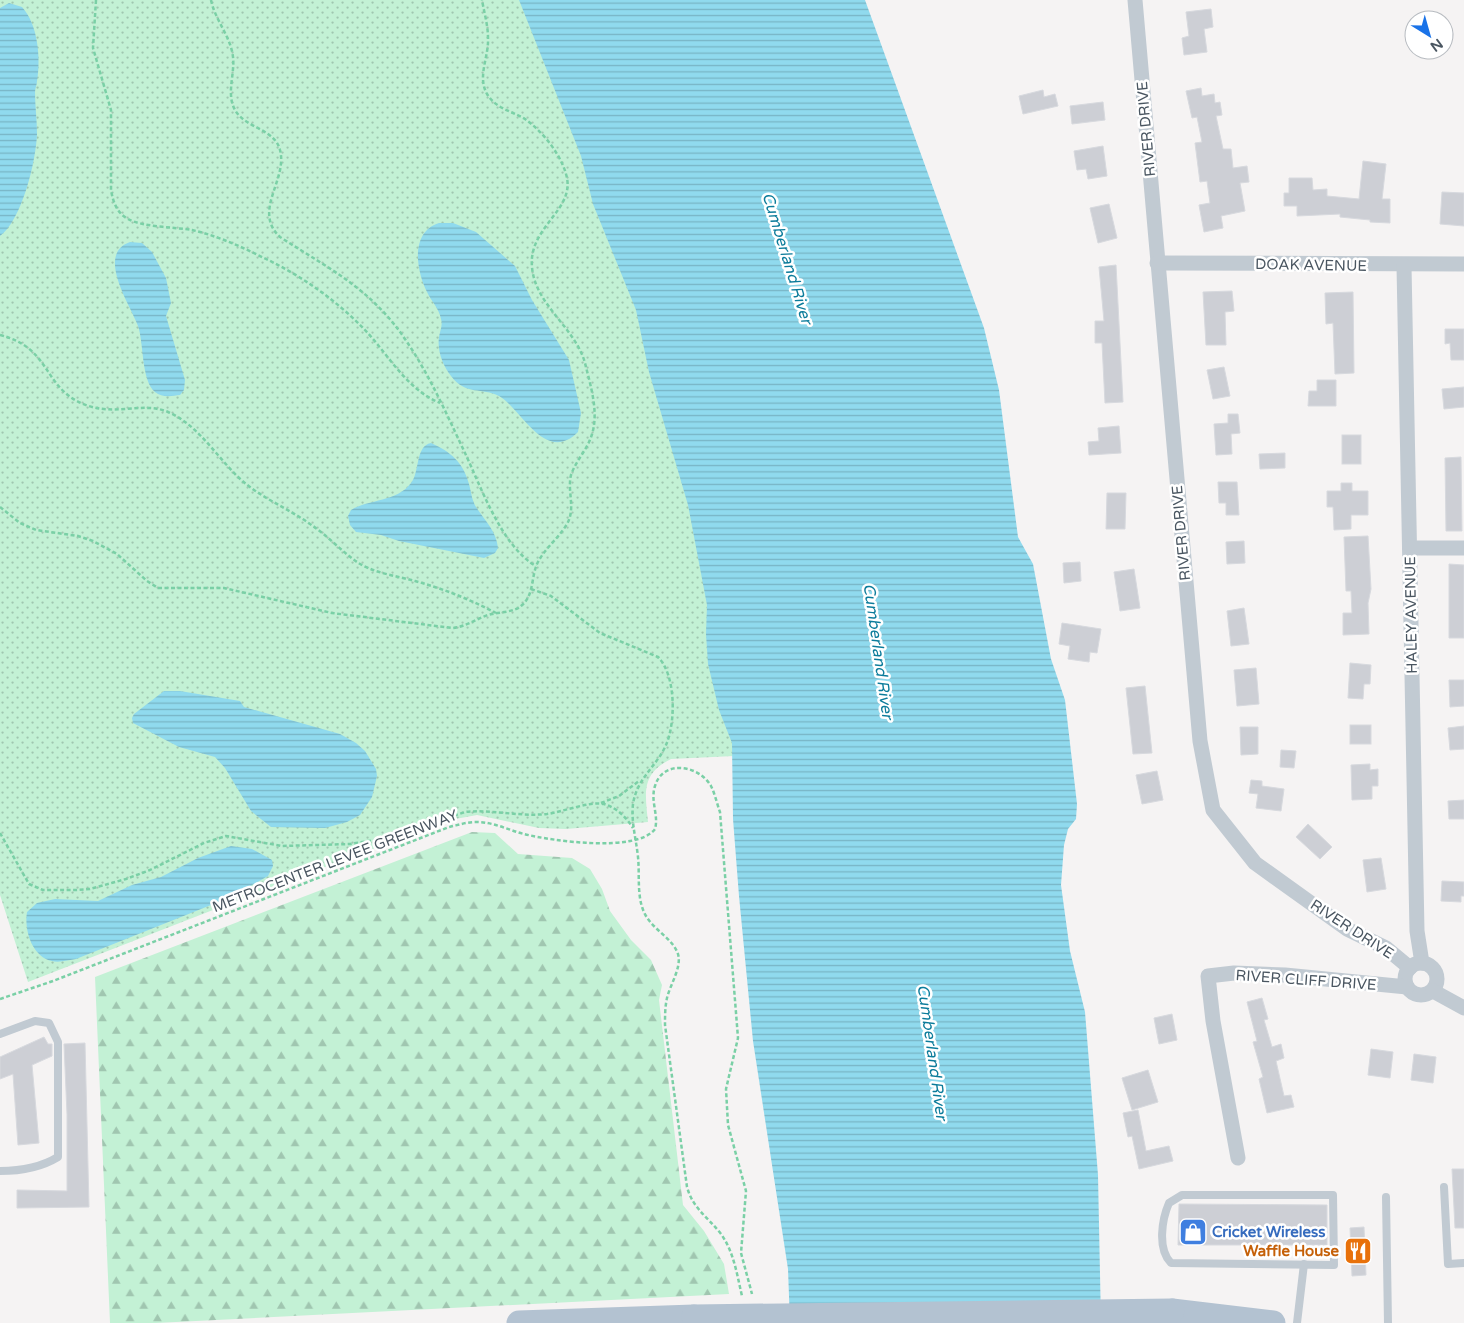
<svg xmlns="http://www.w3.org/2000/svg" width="1464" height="1323" font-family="'Varela Round',sans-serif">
  <defs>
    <pattern id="grass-dots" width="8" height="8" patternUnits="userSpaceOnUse" patternTransform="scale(1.25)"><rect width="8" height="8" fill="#c3f1d5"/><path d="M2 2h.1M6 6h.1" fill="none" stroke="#a0c6b0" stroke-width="1.8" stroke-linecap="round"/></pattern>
    <pattern id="forest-firs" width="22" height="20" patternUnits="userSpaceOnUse" patternTransform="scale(1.25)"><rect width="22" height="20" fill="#c3f1d5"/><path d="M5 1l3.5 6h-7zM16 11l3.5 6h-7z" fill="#a0c6b0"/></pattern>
    <pattern id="water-rules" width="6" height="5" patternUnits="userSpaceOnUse" patternTransform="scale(1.25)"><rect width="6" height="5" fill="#90daee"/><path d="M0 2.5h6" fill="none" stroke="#78b4c4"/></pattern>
  </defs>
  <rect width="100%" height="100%" fill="#f5f3f3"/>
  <!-- grass -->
  <path fill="url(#grass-dots)" d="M0,0H545L589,93L755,755L671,759C641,774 645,792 648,822L566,829L539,828L477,815L450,820L280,884L28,982L0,895Z"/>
  <!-- forest -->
  <polygon fill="url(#forest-firs)" points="472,832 495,833 518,854 572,858 590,869 602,889 610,911 631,940 651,960 662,985 659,1000 683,1205 704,1231 724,1264 729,1294 156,1323 110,1323 95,977"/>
  <!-- water -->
  <g fill="url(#water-rules)">
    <polygon points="519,0 865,0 984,328 999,390 1018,537 1033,564 1051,659 1065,700 1077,804 1076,819 1068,829 1064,845 1061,885 1070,951 1085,1012 1098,1175 1101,1323 790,1323 788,1269 753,1041 739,896 733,819 732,743 719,710 708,664 706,634 707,605 688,505 649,372 636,310 593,204 581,156"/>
    <path d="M9,3L22,7C38,24 41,59 37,81C37,85 35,88 35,92C35,106 37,120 37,134C36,161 22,220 0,236V8Z"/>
    <path d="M439,223H453L476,232L515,266L532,300L569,360L581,413L578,432C545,465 521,408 499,396C482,387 466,396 451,376C443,366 437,351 439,337C440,331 443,325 441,319C439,308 431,301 427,292C416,270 410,232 439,223Z"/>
    <path d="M130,242L142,243L152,252L166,278L171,303L166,316L185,380L184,390L180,395C172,396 162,398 155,392C141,380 144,343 138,326C131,306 95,254 130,242Z"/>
    <path d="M431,443C451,452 463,462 469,484C471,491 472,501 476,507C485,521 496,530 498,548L495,553L484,558L399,541L381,535L356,532L350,525L348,516L351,510C369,499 397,502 411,483C420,472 415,446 431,443Z"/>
    <polygon points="164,691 180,691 240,701 244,707 340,734 356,743 365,751 376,769 377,776 372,797 360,815 347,822 325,828 271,827 251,811 225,768 215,757 179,747 133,723 132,718 134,714"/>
    <path d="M231,846L252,849L272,860L273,866L268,876L231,897L76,959C69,960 59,963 52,961C32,957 24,930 27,912L37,903L55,899L98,901L132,885L161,877L198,858Z"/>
  </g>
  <!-- building -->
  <g fill="#cdcfd5" stroke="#d7d9de">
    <polygon points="1211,9 1213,27 1204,29 1207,52 1184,55 1182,38 1189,36 1186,12"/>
    <polygon points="1201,88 1202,96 1214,94 1215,103 1220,102 1222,115 1216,116 1223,149 1231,149 1233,168 1247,166 1249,182 1240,183 1245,211 1221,216 1223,228 1204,232 1199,205 1210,203 1207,181 1200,182 1195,143 1202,142 1197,117 1192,118 1186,91"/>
    <polygon points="1043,90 1044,97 1055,94 1058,106 1023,114 1019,96"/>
    <polygon points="1103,102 1105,120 1072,124 1070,106"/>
    <polygon points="1103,146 1107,176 1088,179 1086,169 1077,170 1074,151"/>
    <polygon points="1363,161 1386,164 1382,199 1390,199 1390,223 1370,222 1370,220 1340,217 1340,214 1297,216 1297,206 1284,206 1284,193 1289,193 1289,178 1312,178 1313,190 1327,189 1327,196 1359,199"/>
    <polygon points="1442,192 1464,193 1464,226 1440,224"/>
    <polygon points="1109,204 1117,238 1098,243 1090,208"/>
    <polygon points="1116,265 1123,402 1105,403 1102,343 1095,343 1095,321 1104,321 1099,267"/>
    <polygon points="1232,291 1234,311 1225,312 1226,345 1206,345 1203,292"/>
    <polygon points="1353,292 1354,373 1335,374 1333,323 1326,324 1325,293"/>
    <polygon points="1445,329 1464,329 1464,360 1451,360 1450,343 1445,344"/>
    <polygon points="1224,367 1230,396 1213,399 1207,370"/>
    <polygon points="1317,380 1336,380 1336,406 1308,406 1309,391 1317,391"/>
    <polygon points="1464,387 1464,407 1444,409 1442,389"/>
    <polygon points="1228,414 1238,414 1240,433 1231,434 1232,454 1216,455 1214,424 1228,423"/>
    <polygon points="1119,426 1121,453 1089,455 1088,442 1099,441 1098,428"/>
    <rect x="1342" y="435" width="19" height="29"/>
    <polygon points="1285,453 1285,468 1260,469 1259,454"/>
    <polygon points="1461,457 1462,531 1446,531 1445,458"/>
    <polygon points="1218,482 1237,482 1239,515 1226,515 1226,503 1219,503"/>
    <polygon points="1341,483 1352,483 1352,491 1368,491 1368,515 1351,515 1351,529 1334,530 1333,507 1327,507 1327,491 1341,491"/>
    <polygon points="1107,493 1126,493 1125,529 1106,529"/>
    <polygon points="1368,536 1371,589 1368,603 1369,634 1343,635 1343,613 1352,613 1351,591 1346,591 1344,537"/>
    <polygon points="1244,541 1245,563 1227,564 1226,542"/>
    <polygon points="1080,562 1081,581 1064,583 1063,563"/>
    <polygon points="1449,564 1464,565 1464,638 1449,638"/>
    <polygon points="1134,569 1140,608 1120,611 1114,572"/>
    <polygon points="1244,608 1249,644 1231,646 1227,611"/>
    <polygon points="1062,623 1101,629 1097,653 1090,652 1089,662 1068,659 1070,646 1059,644"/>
    <polygon points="1350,663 1371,665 1370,684 1364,684 1363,699 1348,698"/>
    <polygon points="1256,668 1259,704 1237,706 1234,670"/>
    <polygon points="1449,680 1464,680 1464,706 1450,707"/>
    <polygon points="1145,686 1152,753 1133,754 1126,688"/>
    <rect x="1350" y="725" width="21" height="19"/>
    <polygon points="1464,726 1464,749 1450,750 1448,728"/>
    <polygon points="1240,727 1258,727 1258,754 1241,755"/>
    <polygon points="1281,750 1296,751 1294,768 1280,767"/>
    <polygon points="1370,764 1370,770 1378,769 1378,786 1372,786 1372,799 1352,800 1351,765"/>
    <polygon points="1157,771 1163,800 1142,804 1136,775"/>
    <polygon points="1251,780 1262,781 1262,786 1284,789 1281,811 1256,808 1258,794 1249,793"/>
    <polygon points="1464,800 1464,819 1449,819 1448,801"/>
    <polygon points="1308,824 1332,847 1320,859 1296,837"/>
    <polygon points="1381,858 1386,889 1367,892 1363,860"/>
    <polygon points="1442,881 1464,882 1464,896 1461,896 1461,902 1441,901"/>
    <polygon points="1262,998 1268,1019 1264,1020 1272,1047 1281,1044 1284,1058 1276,1061 1284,1096 1291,1095 1294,1107 1267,1113 1259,1079 1263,1077 1253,1042 1257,1041 1247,1002"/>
    <polygon points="1172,1014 1177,1040 1159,1044 1154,1018"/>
    <polygon points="44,1037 48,1044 52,1044 52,1056 32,1065 39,1143 18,1145 13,1074 0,1079 0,1057"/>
    <polygon points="85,1043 89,1207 17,1208 17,1190 67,1191 67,1114 64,1044"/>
    <polygon points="1371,1049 1393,1052 1390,1078 1368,1075"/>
    <polygon points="1414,1054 1436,1057 1433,1083 1411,1080"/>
    <polygon points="1148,1070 1158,1102 1132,1110 1122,1078"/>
    <polygon points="1138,1110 1146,1151 1169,1146 1173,1161 1139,1169 1132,1136 1128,1137 1123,1113"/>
    <polygon points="1452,1169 1464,1169 1464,1228 1455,1228"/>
    <polygon points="1179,1204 1327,1205 1327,1245 1178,1245"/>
    <polygon points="1364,1227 1366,1275 1352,1276 1350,1228"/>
  </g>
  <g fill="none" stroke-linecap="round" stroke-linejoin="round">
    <!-- path -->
    <g stroke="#7ad0a6" stroke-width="2.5" stroke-dasharray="4 2.5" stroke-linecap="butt">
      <path d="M96,0L93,48L111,110V190C113,202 117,213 128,219C142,227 174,227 192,230C218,236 242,247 266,259C302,276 337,301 364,329C389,355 406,389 440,403"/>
      <path d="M211,0C215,20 231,37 233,57C235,74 226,94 235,110C245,128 275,129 280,150C288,180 252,211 280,237C331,270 372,289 407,342C430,376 447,415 465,453C481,487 502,547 536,566"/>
      <path d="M0,335C48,347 43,381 75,400C110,420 140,400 168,412C201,426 219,462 246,484C266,500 289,509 310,524C327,535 341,551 357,562C373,573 397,576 415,581C444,589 469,599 496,613"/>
      <path d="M0,507L20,523L36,530L78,536L93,541L117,554L147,581L158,588H224L332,613L452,628C467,627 478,617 492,614C501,612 514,612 521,606C534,596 531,578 537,564C544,549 558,539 567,524C576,508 567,492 571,475C575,463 584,453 589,442C601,417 591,388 585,363C575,327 535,305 532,267C528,226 577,210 566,174C560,153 542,131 525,119C512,111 496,109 487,94C477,76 489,57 488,38C488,25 484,12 482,0"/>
      <path d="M531,589L551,596L600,633L658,657C676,675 676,722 666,745C657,766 637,778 633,804C631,822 636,838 638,857C640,876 636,899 646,916C654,930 673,939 678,954C682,967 670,985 667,998C665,1007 665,1016 665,1025L687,1187C693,1209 708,1217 721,1234C734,1252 737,1275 742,1296"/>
      <polyline points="601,803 619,796 639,781"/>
      <path d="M0,833L29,884L43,890H76L90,889L126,879L150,870L204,843L226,836L282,846L350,844L388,838L465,812C492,809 518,817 547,814C562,812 590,801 604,804C617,808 626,817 633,828"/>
      <path d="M0,999L53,981L449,827C458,825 467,822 476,822C494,822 508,830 524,834C552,841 637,853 655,829C659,815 650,801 655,786C663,759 699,765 711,786C715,794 717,804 720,812L738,1038L726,1089L728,1125L746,1191L741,1253L752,1294"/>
    </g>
    <!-- service -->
    <g stroke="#c1cad2" stroke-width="8">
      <path d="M0,1034L35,1021L49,1023L58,1042V1157C40,1168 21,1171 0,1171"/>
      <polyline points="1444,1187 1448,1264 1464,1263"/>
      <path d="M1182,1195H1333L1334,1265L1171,1263C1157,1249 1162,1219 1169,1203Z"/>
      <polyline points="1386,1197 1388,1323"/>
      <polyline points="1297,1323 1304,1264"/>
    </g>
    <!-- minor -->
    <g stroke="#c1cad2" stroke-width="15">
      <polyline points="1135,0 1200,741 1213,810 1255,863 1347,929 1386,948 1410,968"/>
      <polyline points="1157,263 1464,264"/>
      <polyline points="1404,266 1417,931 1422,963"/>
      <polyline points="1410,548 1464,548"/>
      <circle cx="1421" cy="979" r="16"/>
      <polyline points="1433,991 1464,1008"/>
      <polyline points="1238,1158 1213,1021 1208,976 1234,973 1285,975 1407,987"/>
    </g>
    <!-- primary -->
    <g stroke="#b3c2d1" stroke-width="25">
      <polyline points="1172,1311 1273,1323"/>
      <polyline points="519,1323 694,1317"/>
    </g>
    <!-- primary-bridge -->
    <polyline stroke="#b3c2d1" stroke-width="25" points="694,1317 1172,1311"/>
  </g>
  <!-- icons -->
  <defs>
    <g id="shop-square" transform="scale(1.4375)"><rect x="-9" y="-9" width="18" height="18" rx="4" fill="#3f7fe0" stroke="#fff"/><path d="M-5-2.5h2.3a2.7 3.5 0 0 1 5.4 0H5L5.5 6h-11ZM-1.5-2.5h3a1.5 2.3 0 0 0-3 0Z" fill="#fff"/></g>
    <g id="restaurant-square" transform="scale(1.4375)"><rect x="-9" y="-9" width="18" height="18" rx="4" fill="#e8710a" stroke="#fff"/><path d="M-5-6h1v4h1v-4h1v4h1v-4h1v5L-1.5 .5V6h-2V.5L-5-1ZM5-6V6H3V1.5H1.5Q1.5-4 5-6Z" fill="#fff"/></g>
  </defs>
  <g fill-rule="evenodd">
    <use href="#shop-square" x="1193" y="1232"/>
    <use href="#restaurant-square" x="1358" y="1251"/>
  </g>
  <g text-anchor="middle" stroke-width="5" stroke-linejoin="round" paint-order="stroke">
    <!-- street labels -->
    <g font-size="15" fill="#4a5661" stroke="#fff">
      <text transform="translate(1146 129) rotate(-95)" y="5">RIVER DRIVE</text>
      <text transform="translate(1311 265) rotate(1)" y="5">DOAK AVENUE</text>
      <text transform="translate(1181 533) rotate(-95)" y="5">RIVER DRIVE</text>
      <text transform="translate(1411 615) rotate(-91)" y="5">HALEY AVENUE</text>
      <text transform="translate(335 861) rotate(-21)" y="5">METROCENTER LEVEE GREENWAY</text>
      <text transform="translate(1352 929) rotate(33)" y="5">RIVER DRIVE</text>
      <text transform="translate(1306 980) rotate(4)" y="5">RIVER CLIFF DRIVE</text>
    </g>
    <!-- shop labels -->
    <g font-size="15" font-weight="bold" fill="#366cbe" stroke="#fff" text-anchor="start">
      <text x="1212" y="1237">Cricket Wireless</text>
    </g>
    <!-- food labels -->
    <g font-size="15" font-weight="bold" fill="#c56008" stroke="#fff" text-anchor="end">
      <text x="1339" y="1256">Waffle House</text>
    </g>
    <!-- water labels -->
    <g font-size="16" font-style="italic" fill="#0c7c9b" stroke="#fff">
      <text transform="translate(788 258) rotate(73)" y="6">Cumberland River</text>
      <text transform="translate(879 651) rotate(82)" y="6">Cumberland River</text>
      <text transform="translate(933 1052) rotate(82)" y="6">Cumberland River</text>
    </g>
  </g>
  <!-- north arrow -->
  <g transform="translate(1429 35) rotate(143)"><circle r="24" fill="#ffffff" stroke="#b7bbc0"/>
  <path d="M0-4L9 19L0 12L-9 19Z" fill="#1a73e8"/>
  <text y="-8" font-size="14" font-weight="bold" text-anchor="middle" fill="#4a5661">N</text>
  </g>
</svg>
